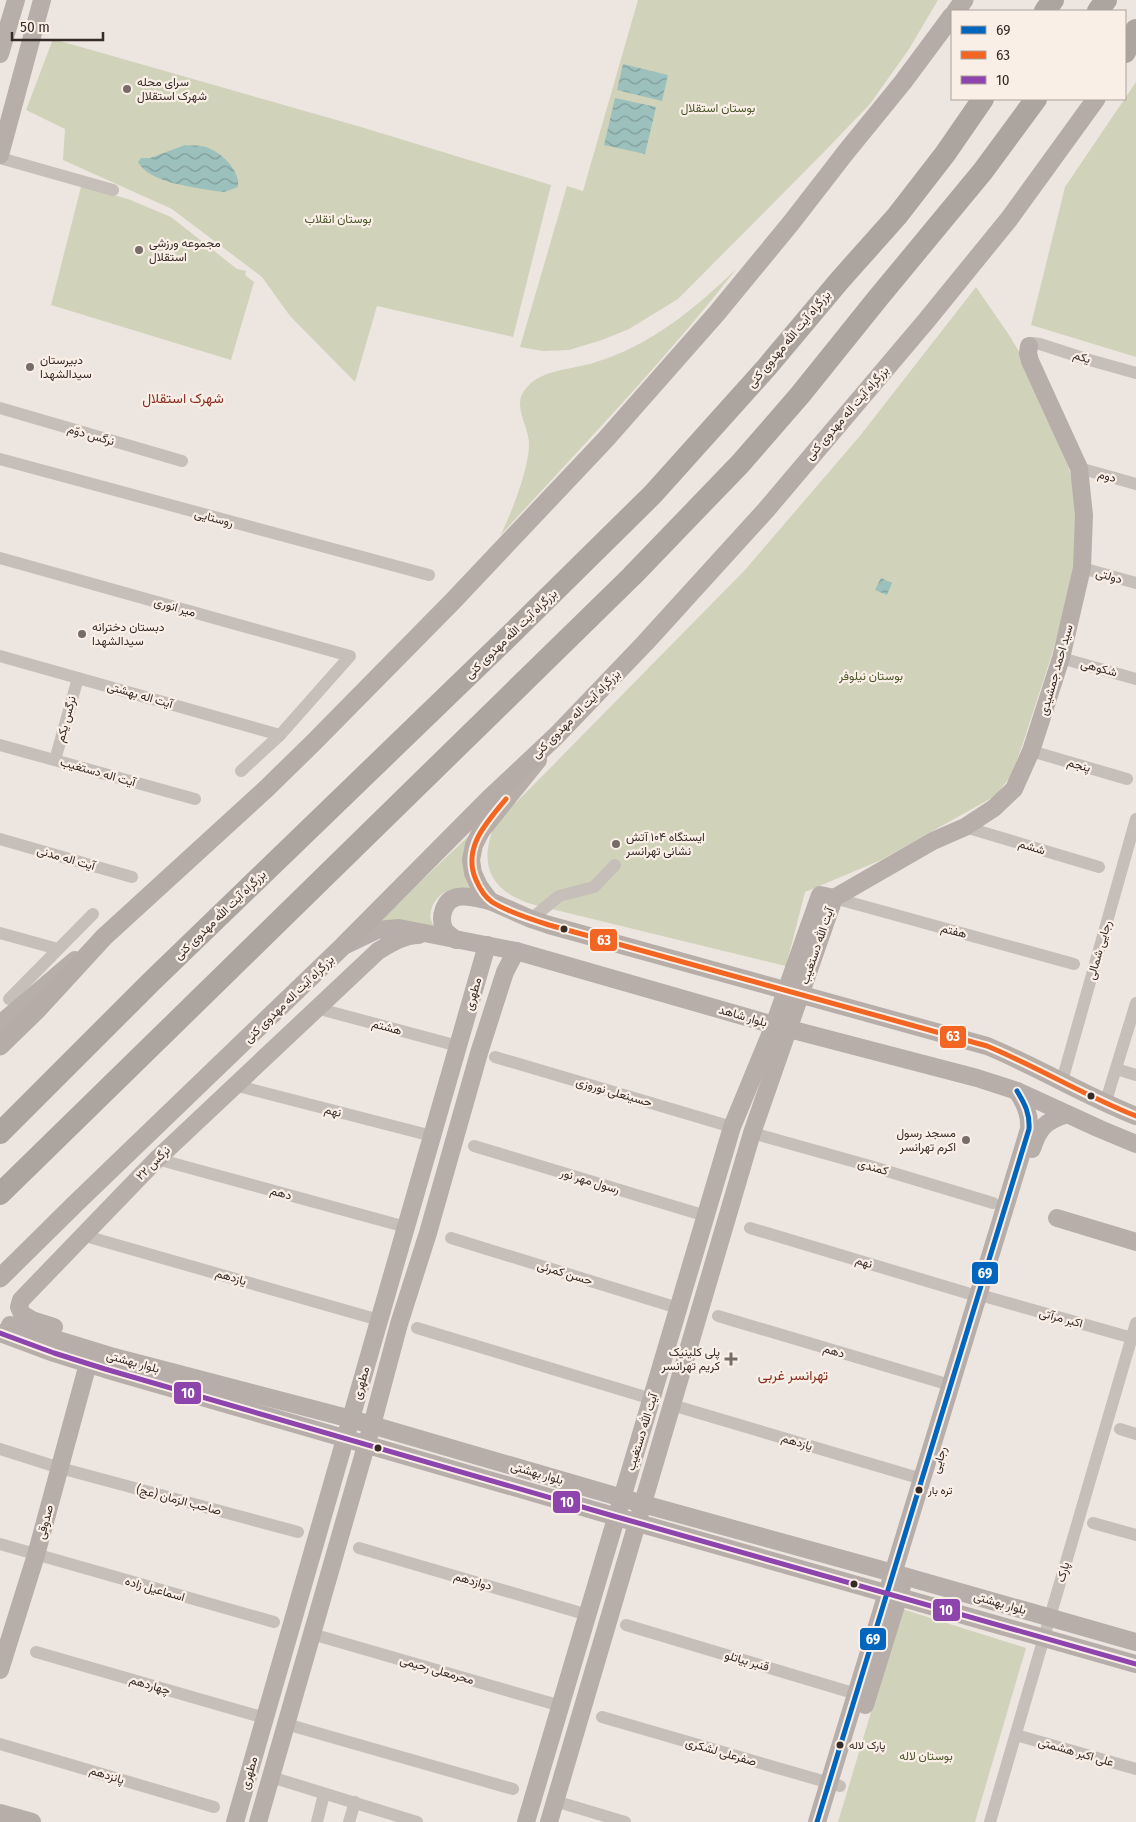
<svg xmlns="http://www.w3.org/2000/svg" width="1136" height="1822" font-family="'Fira Sans Condensed',Vazirmatn,sans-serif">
  <defs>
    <pattern id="water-waves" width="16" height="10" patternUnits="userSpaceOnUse" patternTransform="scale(1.25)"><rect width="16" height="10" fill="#9cc0bc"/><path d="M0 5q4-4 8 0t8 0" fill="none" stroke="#809c99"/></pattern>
  </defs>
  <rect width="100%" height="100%" fill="#ede6e0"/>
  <!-- green -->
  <g fill="#d0d2ba">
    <polygon points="638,0 938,0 909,49 870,104 822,154 678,299 629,329 602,340 569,350 543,351 520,347 567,186 583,191"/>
    <polygon points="53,39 361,127 551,185 513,337 377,306 355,382 290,316 262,277 172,209 63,160 65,129 26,110"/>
    <polygon points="1136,82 1136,357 1031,325 1065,187"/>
    <polygon points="81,187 89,188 128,199 171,217 237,269 246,271 245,275 254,282 231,360 51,305"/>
    <path d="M737,268C664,362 580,448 500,536C511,515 530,466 529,442C528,426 513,406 524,391C539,369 570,370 593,363C650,346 695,309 737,268Z"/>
    <path d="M976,287L1011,338L1042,391L1063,446L1077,501L1075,569L1052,654L1022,746L1011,776L995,796L881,860L805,892L786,966L531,904C490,891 478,864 495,824L744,571L859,437Z"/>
    <path d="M477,828L475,892C469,890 461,888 455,889C441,890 428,905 431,920C432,923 435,927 436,931L372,928Z"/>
    <polygon points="902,1609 1026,1648 975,1822 838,1822"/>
  </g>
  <!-- water -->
  <g fill="url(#water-waves)">
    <polygon points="623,64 668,75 662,101 617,90"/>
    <polygon points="615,98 656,107 645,154 604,145"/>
    <path d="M185,145C190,146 196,145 201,146C217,148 241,169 238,187L224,192L215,191C194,187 149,183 138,162L141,158H150Z"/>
    <polygon points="881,578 892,583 887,595 875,590"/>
  </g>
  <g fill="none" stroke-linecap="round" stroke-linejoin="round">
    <!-- street -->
    <g stroke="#c6beb9" stroke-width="12">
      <polyline points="0,158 113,190"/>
      <polyline points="1029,346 1032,343 1040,344 1086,359 1136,373"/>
      <polyline points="0,408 182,461"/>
      <polyline points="0,459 429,575"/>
      <polyline points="1079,468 1136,484"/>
      <polyline points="0,558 350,656 280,735 241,771"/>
      <polyline points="1082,568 1136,583"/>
      <polyline points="0,656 280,735"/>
      <polyline points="1061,658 1136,679"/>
      <polyline points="0,745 195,799"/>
      <polyline points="1031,751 1127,779"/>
      <polyline points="55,760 78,678"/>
      <polyline points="965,827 1099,867"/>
      <polyline points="0,839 132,877"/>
      <polyline points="834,898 1074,964"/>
      <polyline points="531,919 559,896 594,887 615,865"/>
      <polyline points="0,933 58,949"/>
      <polyline points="9,999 93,914"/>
      <polyline points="316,1008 458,1046"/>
      <polyline points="495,1057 732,1127"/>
      <polyline points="1116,1069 1136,1075"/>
      <polyline points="1062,1081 1136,819"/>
      <polyline points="234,1085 432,1136"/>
      <polyline points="1105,1104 1136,1003"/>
      <polyline points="752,1133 870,1166 993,1203"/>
      <polyline points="474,1146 706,1216"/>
      <polyline points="157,1159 406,1227"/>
      <polyline points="750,1228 977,1296"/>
      <polyline points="82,1235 379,1320"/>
      <polyline points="451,1238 678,1308"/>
      <polyline points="987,1297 1136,1339"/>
      <polyline points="718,1316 950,1385"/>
      <polyline points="417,1328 652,1399"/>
      <polyline points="672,1405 922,1479"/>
      <polyline points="1120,1429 1136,1434"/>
      <polyline points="0,1449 60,1468 298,1532"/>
      <polyline points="1093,1523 1136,1535"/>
      <polyline points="0,1544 274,1622"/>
      <polyline points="359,1548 588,1615"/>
      <polyline points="626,1625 863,1696"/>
      <polyline points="312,1634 561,1706"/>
      <polyline points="36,1652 265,1718"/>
      <polyline points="602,1717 840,1786"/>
      <polyline points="286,1724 513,1789"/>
      <polyline points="1016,1735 1136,1769"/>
      <polyline points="0,1744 214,1807"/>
      <polyline points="271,1777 417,1822"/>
      <polyline points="555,1801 625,1822"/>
      <polyline points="317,1822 324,1794"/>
      <polyline points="349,1822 355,1802"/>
      <polyline points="990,1822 1136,1323"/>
    </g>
    <!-- secondary -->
    <g stroke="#b7aeaa" stroke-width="18">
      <polyline points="0,54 16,0"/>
      <polyline points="0,155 42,0"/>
      <path d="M538,760L481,831L474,845L471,860L473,873L479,886L490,901L531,919L549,925L987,1046C1038,1067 1085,1096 1136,1116"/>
      <polyline points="834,898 933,841 965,827 994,808 1014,789 1031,751 1061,658 1082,568 1084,515 1079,468 1030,361 1028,353 1029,346"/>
      <path d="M456,940C451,936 447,934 444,929C439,917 444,899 458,897C468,895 480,899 490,901"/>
      <polyline points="346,945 377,930 399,928 516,951 774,1025 977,1078 1017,1091 1100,1129 1136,1144"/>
      <polyline points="0,1024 75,960"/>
      <path d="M1032,1149C1039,1127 1046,1121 1067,1114"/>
      <polyline points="1057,1218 1136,1242"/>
      <polyline points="10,1325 114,1357 351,1419 643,1504 893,1573 1136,1642"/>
      <path d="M54,1327L32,1320L22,1314L19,1307L21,1300L157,1159L378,951C391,943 404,935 419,935"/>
      <polyline points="0,1333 54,1353 105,1369 617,1517 1136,1664"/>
      <polyline points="0,1670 36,1555 86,1371"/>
      <polyline points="865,1705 902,1586"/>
      <polyline points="0,1813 32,1822"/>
      <polyline points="235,1822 487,945"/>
      <polyline points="258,1822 372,1425 399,1324 428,1233 479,1053 505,972 516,951"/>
      <polyline points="526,1822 732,1127 774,1025 820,895 834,898"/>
      <polyline points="549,1822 752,1133 834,898"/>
      <path d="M817,1822L1029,1129C1030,1114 1025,1104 1017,1091"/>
    </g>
    <!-- primary -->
    <g stroke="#b5aca8" stroke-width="19">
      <polyline points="956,11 964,0"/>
      <polyline points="0,1046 36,1011 104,937 267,788 314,742 452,602 606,439 717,313 791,223 846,152 903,82 952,16"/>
      <polyline points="0,1278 76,1203 343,946 489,799 556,736 645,643 766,510 926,321 1009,219 1096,99"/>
    </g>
    <!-- highway -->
    <g stroke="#aca59f" stroke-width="22">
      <polyline points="1045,11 1053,0"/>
      <polyline points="1098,11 1106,0"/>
      <polyline points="1125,52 1136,30"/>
      <polyline points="0,1133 151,982 504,641 653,494 767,367 840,280 897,216 945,154 983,99"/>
      <polyline points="0,1194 632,576 740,464 800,395 878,298 983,171 1036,99"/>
    </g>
    <!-- bus-1 casing -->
    <g stroke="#faefe7" stroke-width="9">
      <path id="bus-1" d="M817,1822L1029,1129C1030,1114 1025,1104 1017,1091"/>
    </g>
    <!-- bus-2 casing -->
    <g stroke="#faefe7" stroke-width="9">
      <path id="bus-2" d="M506,799C486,823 462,848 476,880C479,887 485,897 492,902C508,912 530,919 549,925L987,1046C1038,1067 1085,1096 1136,1116"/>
    </g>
    <!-- bus-3 casing -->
    <g stroke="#faefe7" stroke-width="9">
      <polyline id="bus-3" points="0,1333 54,1353 105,1369 617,1517 1136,1664"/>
    </g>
    <!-- bus-1 -->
    <use href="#bus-1" stroke="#0065bd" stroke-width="5"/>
    <!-- bus-2 -->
    <use href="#bus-2" stroke="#f26522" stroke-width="5"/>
    <!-- bus-3 -->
    <use href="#bus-3" stroke="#8e44ad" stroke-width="5"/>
  </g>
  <!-- markers -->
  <g fill="#776c68" stroke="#faefe7" stroke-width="2">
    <circle cx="127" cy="89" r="5"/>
    <circle cx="139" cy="250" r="5"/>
    <circle cx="30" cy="367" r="5"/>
    <circle cx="82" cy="634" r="5"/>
    <circle cx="616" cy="844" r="5"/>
    <circle cx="966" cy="1140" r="5"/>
    <path d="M728.5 1351.5h5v5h5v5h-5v5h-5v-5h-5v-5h5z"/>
  </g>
  <g fill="#372b27" stroke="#faefe7" stroke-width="2">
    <circle cx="564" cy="929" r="4.5"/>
    <circle cx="1091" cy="1096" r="4.5"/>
    <circle cx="378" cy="1448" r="4.5"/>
    <circle cx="919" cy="1490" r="4.5"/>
    <circle cx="854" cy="1584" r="4.5"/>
    <circle cx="840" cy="1745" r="4.5"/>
  </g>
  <g text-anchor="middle" stroke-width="4.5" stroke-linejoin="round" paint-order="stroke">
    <!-- bus labels -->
    <g font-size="11" fill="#372b27" stroke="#faefe7" text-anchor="start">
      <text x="928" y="1494">تره بار</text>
      <text x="849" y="1749">پارک لاله</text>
    </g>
    <!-- poi labels -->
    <g font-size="12" fill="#372b27" stroke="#faefe7" text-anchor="start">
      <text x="137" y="86">سرای محله<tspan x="137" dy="14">شهرک استقلال</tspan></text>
      <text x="149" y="247">مجموعه ورزشی<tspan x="149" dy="14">استقلال</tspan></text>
      <text x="40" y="364">دبیرستان<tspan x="40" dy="14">سیدالشهدا</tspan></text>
      <text x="92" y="631">دبستان دخترانه<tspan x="92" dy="14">سیدالشهدا</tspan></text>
      <text x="626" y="841">ایستگاه ۱۰۴ آتش<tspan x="626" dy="14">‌نشانی تهرانسر</tspan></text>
      <text x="956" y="1137" text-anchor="end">مسجد رسول<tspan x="956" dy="14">اکرم تهرانسر</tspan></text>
      <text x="720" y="1356" text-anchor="end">پلی کلینیک<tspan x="720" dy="14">کریم تهرانسر</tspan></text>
    </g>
    <!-- park labels -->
    <g font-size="12" fill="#4a562a" stroke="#faefe7">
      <text x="718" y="112">بوستان استقلال</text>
      <text x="338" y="223">بوستان انقلاب</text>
      <text x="871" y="680">بوستان نیلوفر</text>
      <text x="926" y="1760">بوستان لاله</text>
    </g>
    <!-- street labels -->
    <g font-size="12" fill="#372b27" stroke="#faefe7">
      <text transform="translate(789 339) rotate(-50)" y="4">بزرگراه آیت الله مهدوی کنی</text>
      <text transform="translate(1082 357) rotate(18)" y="4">یکم</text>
      <text transform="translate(847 413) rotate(-49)" y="4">بزرگراه آیت اله مهدوی کنی</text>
      <text transform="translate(91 435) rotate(16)" y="4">نرگس دوّم</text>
      <text transform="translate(1107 476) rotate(15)" y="4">دوم</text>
      <text transform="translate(214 518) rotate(15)" y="4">روستایی</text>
      <text transform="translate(1109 576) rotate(16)" y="4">دولتی</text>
      <text transform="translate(175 607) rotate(16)" y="4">میر انوری</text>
      <text transform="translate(511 634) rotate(-44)" y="4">بزرگراه آیت الله مهدوی کنی</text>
      <text transform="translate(1099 668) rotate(15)" y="4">شکوهی</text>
      <text transform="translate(1056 670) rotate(-74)" y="4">سید احمد جمشیدی</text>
      <text transform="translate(140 695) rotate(16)" y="4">آیت اله بهشتی</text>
      <text transform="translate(576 714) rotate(-45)" y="4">بزرگراه آیت اله مهدوی کنی</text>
      <text transform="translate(66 719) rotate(-75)" y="4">نرگس یکم</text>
      <text transform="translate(1079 765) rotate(16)" y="4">پنجم</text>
      <text transform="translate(98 772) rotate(16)" y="4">آیت اله دستغیب</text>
      <text transform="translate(1032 847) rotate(17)" y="4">ششم</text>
      <text transform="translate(66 858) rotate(16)" y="4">آیت اله مدنی</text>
      <text transform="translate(220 915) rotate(-44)" y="4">بزرگراه آیت الله مهدوی کنی</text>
      <text transform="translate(954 931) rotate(15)" y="4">هفتم</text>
      <text transform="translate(817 946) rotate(-71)" y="4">آیت الله دستغیب</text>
      <text transform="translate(1099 950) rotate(-74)" y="4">رجایی شمالی</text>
      <text transform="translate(473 994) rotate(-74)" y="4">مطهری</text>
      <text transform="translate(289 999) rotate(-44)" y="4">بزرگراه آیت اله مهدوی کنی</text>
      <text transform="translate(743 1016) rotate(16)" y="4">بلوار شاهد</text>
      <text transform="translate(387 1027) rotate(15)" y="4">هشتم</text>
      <text transform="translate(614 1092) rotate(16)" y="4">حسینعلی نوروزی</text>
      <text transform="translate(333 1111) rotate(14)" y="4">نهم</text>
      <text transform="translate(153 1163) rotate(-45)" y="4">نرگس ۲۲</text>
      <text transform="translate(873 1167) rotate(16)" y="4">کمندی</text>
      <text transform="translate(590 1181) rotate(17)" y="4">رسول مهر نور</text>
      <text transform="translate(281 1193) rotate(15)" y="4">دهم</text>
      <text transform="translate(864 1262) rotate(17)" y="4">نهم</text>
      <text transform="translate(565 1273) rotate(17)" y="4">حسن کمرئی</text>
      <text transform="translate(231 1277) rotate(16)" y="4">یازدهم</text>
      <text transform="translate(1061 1318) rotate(15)" y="4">اکبر مرآتی</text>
      <text transform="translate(834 1351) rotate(16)" y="4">دهم</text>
      <text transform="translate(133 1362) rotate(15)" y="4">بلوار بهشتی</text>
      <text transform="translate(361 1383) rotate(-74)" y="4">مطهری</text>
      <text transform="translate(642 1432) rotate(-73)" y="4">آیت الله دستغیب</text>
      <text transform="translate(797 1442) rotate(17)" y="4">یازدهم</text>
      <text transform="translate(939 1460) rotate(-74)" y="4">رجایی</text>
      <text transform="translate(537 1473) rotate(16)" y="4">بلوار بهشتی</text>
      <text transform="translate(179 1500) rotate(15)" y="4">صاحب الزمان (عج)</text>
      <text transform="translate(45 1522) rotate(-75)" y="4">صدوقی</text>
      <text transform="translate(1063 1572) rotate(-74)" y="4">پارک</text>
      <text transform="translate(473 1581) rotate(16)" y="4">دوازدهم</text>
      <text transform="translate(155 1589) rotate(16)" y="4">اسماعیل زاده</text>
      <text transform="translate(1000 1603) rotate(16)" y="4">بلوار بهشتی</text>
      <text transform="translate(747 1661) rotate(16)" y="4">قنبر بیاتلو</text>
      <text transform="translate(437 1670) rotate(16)" y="4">محرمعلی رحیمی</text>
      <text transform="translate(150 1685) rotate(16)" y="4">چهاردهم</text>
      <text transform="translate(721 1752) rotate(16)" y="4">صفرعلی لشکری</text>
      <text transform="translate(1076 1752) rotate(16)" y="4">علی اکبر هشمتی</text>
      <text transform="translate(249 1773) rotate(-74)" y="4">مطهری</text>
      <text transform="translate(107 1775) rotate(17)" y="4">پانزدهم</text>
    </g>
    <!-- neighbourhood labels -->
    <g font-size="14" fill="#882d1e" stroke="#faefe7">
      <text x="183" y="403">شهرک استقلال</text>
      <text x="793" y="1380">تهرانسر غربی</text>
    </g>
  </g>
  <g stroke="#faefe7" stroke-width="2">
    <rect x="589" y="928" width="29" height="24" rx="5" fill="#f26522"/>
    <rect x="939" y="1025" width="28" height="24" rx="5" fill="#f26522"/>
    <rect x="971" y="1261" width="28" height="24" rx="5" fill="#0065bd"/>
    <rect x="173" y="1381" width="29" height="24" rx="5" fill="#8e44ad"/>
    <rect x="552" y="1490" width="29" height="24" rx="5" fill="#8e44ad"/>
    <rect x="932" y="1598" width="29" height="24" rx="5" fill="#8e44ad"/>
    <rect x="859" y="1627" width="28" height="24" rx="5" fill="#0065bd"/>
  </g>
  <g font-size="14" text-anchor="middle" font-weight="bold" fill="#fff">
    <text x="604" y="945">63</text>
    <text x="953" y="1041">63</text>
    <text x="985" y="1278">69</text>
    <text x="188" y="1398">10</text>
    <text x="567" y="1507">10</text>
    <text x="946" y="1615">10</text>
    <text x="873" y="1644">69</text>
  </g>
  <!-- legend -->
  <rect x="951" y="10" width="175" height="90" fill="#faefe7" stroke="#aca19a"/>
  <rect x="961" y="26" width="25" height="8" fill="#0065bd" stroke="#aca19a"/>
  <text x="996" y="35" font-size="15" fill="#372b27">69</text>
  <rect x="961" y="51" width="25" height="8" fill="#f26522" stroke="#aca19a"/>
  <text x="996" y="60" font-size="15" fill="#372b27">63</text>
  <rect x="961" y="76" width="25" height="8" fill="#8e44ad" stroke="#aca19a"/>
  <text x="996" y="85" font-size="15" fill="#372b27">10</text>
  <!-- scale -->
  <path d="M12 32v8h91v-8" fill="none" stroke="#372b27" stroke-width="2.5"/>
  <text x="20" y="32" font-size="15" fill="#372b27" stroke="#faefe7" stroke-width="4" paint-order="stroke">50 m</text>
</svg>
